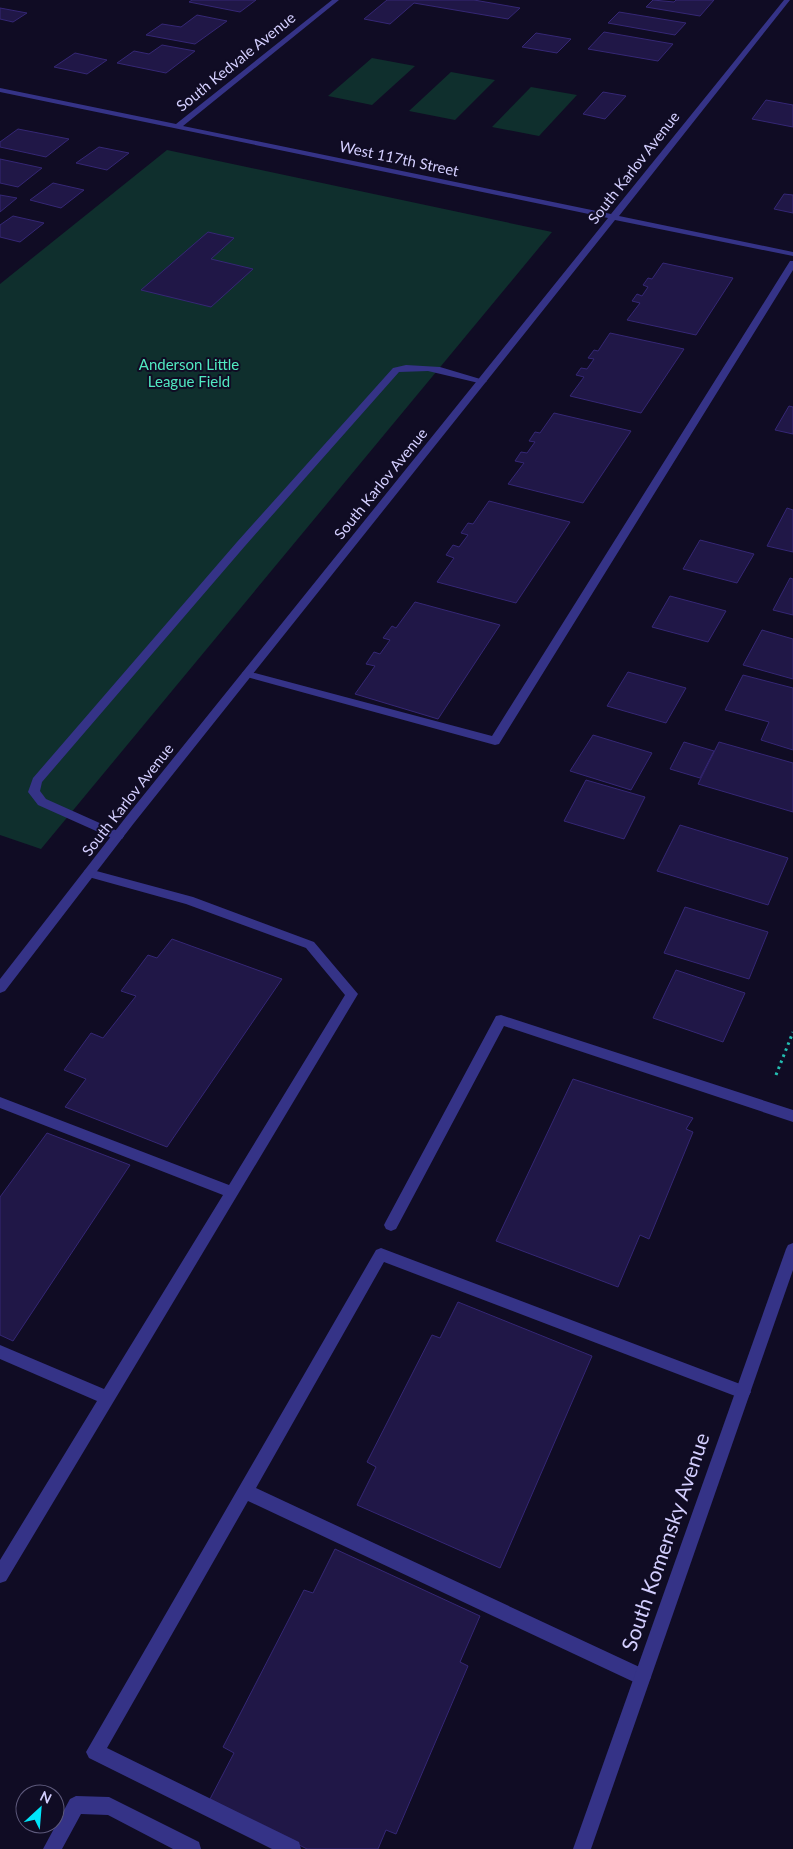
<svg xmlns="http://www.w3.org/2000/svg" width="793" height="1849" font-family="Lato,sans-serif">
  <rect width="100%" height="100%" fill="#100c24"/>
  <!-- green -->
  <g fill="#0f2f2d">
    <polygon points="372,58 415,66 372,105 328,96"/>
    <polygon points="451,72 495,80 455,120 409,111"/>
    <polygon points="531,87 577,95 539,136 492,127"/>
    <polygon points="167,150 552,232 41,849 0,835 0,284"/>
  </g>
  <!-- building -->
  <g fill="#201747" stroke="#352775">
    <polygon points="192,0 256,0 240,12 189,2"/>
    <polygon points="387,0 474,0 520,8 508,19 414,3 390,24 364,19"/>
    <polygon points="653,0 674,2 676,0 714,0 700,16 646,7"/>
    <polygon points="0,8 27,13 13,22 0,19"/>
    <polygon points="619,12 686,23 675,35 608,23"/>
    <polygon points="197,15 227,21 195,44 146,35 162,24 181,27"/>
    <polygon points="604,32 673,44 658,61 588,49"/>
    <polygon points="536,33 571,39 557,53 522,47"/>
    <polygon points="162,45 195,51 166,73 117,63 134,51 149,54"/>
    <polygon points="75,53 107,60 87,74 54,67"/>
    <polygon points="603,92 626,96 605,119 583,114"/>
    <polygon points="766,100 793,105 793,127 752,119"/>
    <polygon points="18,129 69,139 46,157 0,147 0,142"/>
    <polygon points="99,147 129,153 107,170 76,163"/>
    <polygon points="0,159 42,168 18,187 0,183"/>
    <polygon points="53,183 84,190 61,208 30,200"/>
    <polygon points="784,194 793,195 793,213 774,209"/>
    <polygon points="0,195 17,198 0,212"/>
    <polygon points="13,216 44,223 20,242 0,237 0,225"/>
    <polygon points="208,232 234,238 211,259 253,269 211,307 141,290"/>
    <polygon points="663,263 733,278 696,335 627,320 640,303 632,301 637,294 642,296 648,287 643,285 648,278 652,279"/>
    <polygon points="610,333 684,349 641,413 570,396 584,377 576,375 581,368 587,369 594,359 588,358 594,350 598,351"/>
    <polygon points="789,406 793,407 793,434 775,430"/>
    <polygon points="554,413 631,431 583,503 508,484 524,463 515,461 521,452 527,453 535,442 529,441 535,432 540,433"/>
    <polygon points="489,501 570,522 516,603 437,582 454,558 446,555 453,545 459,547 468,535 461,533 468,523 473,524"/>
    <polygon points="787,508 793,510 793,552 767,546"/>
    <polygon points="700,540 754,554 737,583 683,569"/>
    <polygon points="790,578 793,579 793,615 773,610"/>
    <polygon points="670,596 726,611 708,642 652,627"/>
    <polygon points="415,602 500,625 438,719 355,694 375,666 366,664 374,652 380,654 390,640 383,638 392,626 396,628"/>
    <polygon points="762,630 793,639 793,679 743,665"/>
    <polygon points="628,672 686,688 666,723 607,706"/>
    <polygon points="743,675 793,688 793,750 761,740 769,722 725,710"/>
    <polygon points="593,735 652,753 631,790 570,771"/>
    <polygon points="684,742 714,751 700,778 670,769"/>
    <polygon points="719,742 793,763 793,812 698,784"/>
    <polygon points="586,780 645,797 624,839 564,821"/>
    <polygon points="680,825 788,858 768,905 657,871"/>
    <polygon points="685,907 768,932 749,979 664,953"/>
    <polygon points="172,939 282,979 167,1147 65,1107 86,1079 64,1070 91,1033 103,1038 136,996 121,991 148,955 157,958"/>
    <polygon points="676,970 745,993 723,1042 653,1018"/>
    <polygon points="573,1079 693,1118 686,1129 693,1132 649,1239 640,1235 618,1287 496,1241"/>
    <polygon points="47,1133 130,1165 13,1341 0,1335 0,1197"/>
    <polygon points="458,1302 592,1356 500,1568 357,1505 376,1467 367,1462 432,1335 440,1338"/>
    <polygon points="335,1549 480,1616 460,1662 468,1666 396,1834 386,1830 378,1849 307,1849 210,1799 234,1753 223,1747 304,1590 313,1593"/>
  </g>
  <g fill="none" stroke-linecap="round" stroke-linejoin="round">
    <!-- path -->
    <polyline stroke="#24beb2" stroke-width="3" stroke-dasharray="2.5 4" stroke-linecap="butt" points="776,1075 793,1032"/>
    <!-- lane -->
    <g fill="#353387" fill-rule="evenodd">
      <polygon points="790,261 793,261 793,270 499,744 495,745 243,676 242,674 243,672 247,671 492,736"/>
      <polygon points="406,365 440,367 487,381 483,384 428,371 399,372 245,546 42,782 40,791 46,799 122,833 124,836 122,839 114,839 38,805 28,792 33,778 237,542 393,368"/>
      <polygon points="89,869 193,897 314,942 358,994 6,1581 0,1583 0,1560 97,1401 0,1359 0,1345 104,1389 223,1195 0,1108 0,1097 229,1185 345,995 306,948 186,904 85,876 83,873 85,870"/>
      <polygon points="501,1015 793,1110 793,1122 504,1026 396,1229 391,1231 386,1229 384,1225 386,1221 496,1016"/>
      <polygon points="381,1248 748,1387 751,1392 748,1397 743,1399 384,1262 256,1488 648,1671 651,1677 648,1683 642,1686 636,1683 248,1501 107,1748 299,1842 301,1849 272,1849 89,1758 86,1752 376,1250"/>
      <polygon points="76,1796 109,1797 199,1842 201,1849 173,1849 108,1815 81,1814 62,1849 43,1849 70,1799"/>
    </g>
    <!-- street -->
    <g fill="#353387" fill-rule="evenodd">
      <polygon points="332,0 339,0 183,126 611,214 784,0 790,0 619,216 793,252 793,256 615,220 134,823 5,991 0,993 0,979 126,817 608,218 0,92 0,88 176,124"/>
      <polygon points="793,1243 793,1270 591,1849 573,1849 786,1249 788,1245"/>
    </g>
  </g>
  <g text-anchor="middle" stroke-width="4" stroke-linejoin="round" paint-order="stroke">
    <!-- far-street labels -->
    <g font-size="15" fill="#d4cfff" stroke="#100c24">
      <text transform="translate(236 62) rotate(-39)" y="5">South Kedvale Avenue</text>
      <text transform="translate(399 159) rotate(12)" y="5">West 117th Street</text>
      <text transform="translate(634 168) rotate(-52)" y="5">South Karlov Avenue</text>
      <text transform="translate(381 484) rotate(-51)" y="5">South Karlov Avenue</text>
      <text transform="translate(128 800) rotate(-52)" y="5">South Karlov Avenue</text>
    </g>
    <!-- far-park labels -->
    <g font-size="15" fill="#51e9c1" stroke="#100c24">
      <text x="189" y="370">Anderson Little<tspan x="189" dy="17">League Field</tspan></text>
    </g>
    <!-- near-street labels -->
    <g font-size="21" fill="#d4cfff" stroke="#100c24">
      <text transform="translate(666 1542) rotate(-71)" y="7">South Komensky Avenue</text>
    </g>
  </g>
  <!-- north arrow -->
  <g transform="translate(40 1809) rotate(26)"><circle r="24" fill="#100c24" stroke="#5e5a7c"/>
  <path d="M0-4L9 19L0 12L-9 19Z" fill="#00e5fa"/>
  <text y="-8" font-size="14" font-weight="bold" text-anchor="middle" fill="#d4cfff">N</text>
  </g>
</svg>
